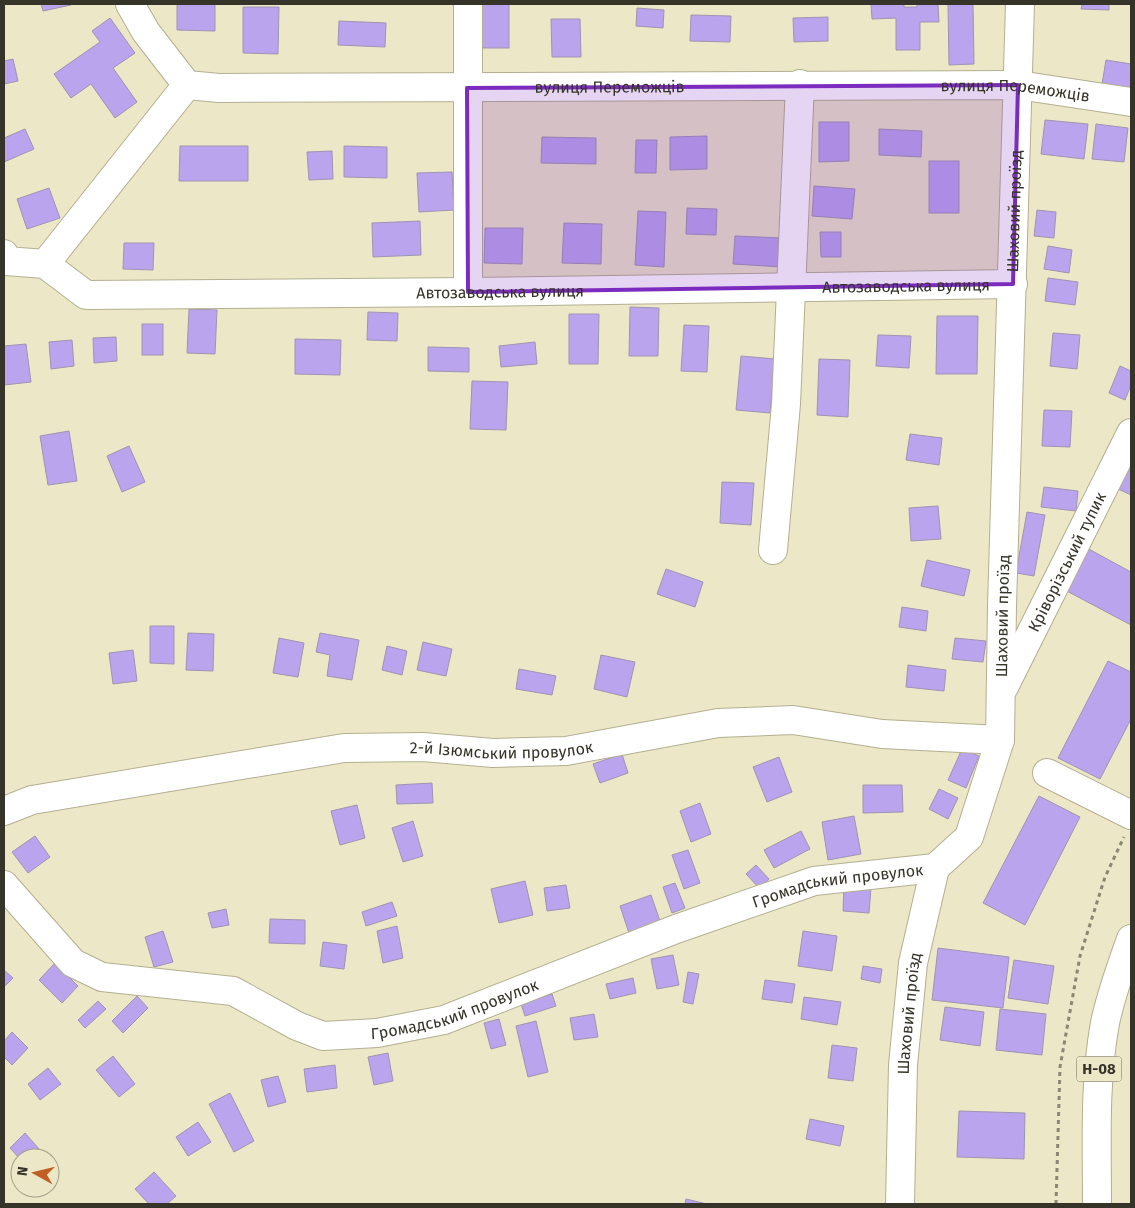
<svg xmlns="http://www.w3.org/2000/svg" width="1135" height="1208" font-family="'Fira Sans',sans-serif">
  <rect width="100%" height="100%" fill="#ece7c7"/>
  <!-- building -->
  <g fill="#b9a4ed" stroke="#9d95b2">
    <polygon points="41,4 70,4 71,5 43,11"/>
    <polygon points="177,4 215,4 215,31 177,30"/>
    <rect x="477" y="4" width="32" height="44"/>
    <polygon points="871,4 904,4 904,7 917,7 917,4 938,4 939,22 920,22 920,50 896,50 896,18 872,19"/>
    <polygon points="948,4 973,4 974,64 949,65"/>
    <polygon points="1082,4 1109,4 1109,10 1081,9"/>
    <polygon points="243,7 279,7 278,54 243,53"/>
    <polygon points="637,8 664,10 663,28 636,26"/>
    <polygon points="691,15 731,16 730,42 690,41"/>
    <polygon points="828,17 828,41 794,42 793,18"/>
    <polygon points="110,18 135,53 113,68 137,102 115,118 91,84 71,98 54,74 100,42 92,31"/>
    <polygon points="551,19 580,19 581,57 552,57"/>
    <polygon points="339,21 386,23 385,47 338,45"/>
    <polygon points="13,59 18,81 4,84 4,61"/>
    <polygon points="1106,60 1131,64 1131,89 1102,84"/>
    <polygon points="1045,120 1088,124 1084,159 1041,154"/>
    <polygon points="819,122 849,122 849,161 819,162"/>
    <polygon points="1096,124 1128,128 1124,162 1092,159"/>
    <polygon points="25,129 34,149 4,162 4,138"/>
    <polygon points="879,129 922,131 921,157 879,155"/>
    <polygon points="707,136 707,169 670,170 670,137"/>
    <polygon points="542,137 596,138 596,164 541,163"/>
    <polygon points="636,140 657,140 656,173 635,173"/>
    <polygon points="180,146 248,146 248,181 179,181"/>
    <polygon points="344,146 387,147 387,178 344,177"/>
    <polygon points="332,151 333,179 309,180 307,152"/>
    <rect x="929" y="161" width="30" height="52"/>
    <polygon points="452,172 454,210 419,212 417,173"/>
    <polygon points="814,186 855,189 852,219 812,216"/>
    <polygon points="49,188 60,218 27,229 17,199"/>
    <polygon points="687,208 717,209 716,235 686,234"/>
    <polygon points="1037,210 1056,212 1054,238 1034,236"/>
    <polygon points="638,211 666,212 664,267 635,265"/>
    <polygon points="420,221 421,255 373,257 372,223"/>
    <polygon points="564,223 602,224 601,264 562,263"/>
    <polygon points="485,228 523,228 522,264 484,263"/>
    <polygon points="820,232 841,232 841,257 821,257"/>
    <polygon points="735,236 783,238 782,267 733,264"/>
    <polygon points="124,243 154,243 153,270 123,269"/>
    <polygon points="1048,246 1072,250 1069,273 1044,269"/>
    <polygon points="1048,278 1078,282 1075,305 1045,301"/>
    <polygon points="630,307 659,308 658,356 629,356"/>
    <polygon points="189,309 217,310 215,354 187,353"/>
    <polygon points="368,312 398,313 397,341 367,340"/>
    <polygon points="569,314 599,314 598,364 569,364"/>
    <polygon points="937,316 978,316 977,374 936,374"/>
    <rect x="142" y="324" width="21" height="31"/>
    <polygon points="684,325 709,326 707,372 681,371"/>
    <polygon points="1053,333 1080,335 1077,369 1050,366"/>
    <polygon points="878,335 911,336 909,368 876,366"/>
    <polygon points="116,337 117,361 94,363 93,338"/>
    <polygon points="295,339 341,340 340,375 295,374"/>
    <polygon points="72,340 74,366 51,369 49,342"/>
    <polygon points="535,342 537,364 501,367 499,346"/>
    <polygon points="26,344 31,382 4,385 4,346"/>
    <polygon points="428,347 469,348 469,372 428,371"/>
    <polygon points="741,356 775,359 770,413 736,410"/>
    <polygon points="819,359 850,360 848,417 817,415"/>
    <polygon points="1120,366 1131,371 1131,385 1125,400 1109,393"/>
    <polygon points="472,381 508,382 506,430 470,429"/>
    <polygon points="1044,410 1072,411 1070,447 1042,446"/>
    <polygon points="69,431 77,481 48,485 40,436"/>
    <polygon points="910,434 942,438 939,465 906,460"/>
    <polygon points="129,446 145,482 122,492 107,456"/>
    <polygon points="1131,458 1131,495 1116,488"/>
    <polygon points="722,482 754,483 751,525 720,523"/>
    <polygon points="1044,487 1078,491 1076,511 1041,507"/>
    <polygon points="938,506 941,539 911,541 909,508"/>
    <polygon points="1027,512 1045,515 1034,576 1016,573"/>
    <polygon points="1085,547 1131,572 1131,625 1063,589"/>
    <polygon points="927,560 970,570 964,596 921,586"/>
    <polygon points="666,569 703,582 695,607 657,594"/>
    <polygon points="902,607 928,611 926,631 899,627"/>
    <polygon points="150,626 174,626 174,664 150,663"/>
    <polygon points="188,633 214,634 213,671 186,670"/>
    <polygon points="320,633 359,640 352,680 327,676 330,655 316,652"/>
    <polygon points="279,638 304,643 298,677 273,673"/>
    <polygon points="955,638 986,641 983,662 952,659"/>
    <polygon points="423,642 452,649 446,676 417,670"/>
    <polygon points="387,646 407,651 402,675 382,670"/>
    <polygon points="133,650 137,681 113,684 109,653"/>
    <polygon points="601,655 635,662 627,697 594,689"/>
    <polygon points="1108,661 1131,672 1131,719 1100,779 1058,758"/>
    <polygon points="908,665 946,670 944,691 906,687"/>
    <polygon points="519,669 556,676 552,695 516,689"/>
    <polygon points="962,749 979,756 966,788 948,780"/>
    <polygon points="622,754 628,773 600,783 593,764"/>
    <polygon points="779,757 792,792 767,802 753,767"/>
    <polygon points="432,783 433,803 397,804 396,785"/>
    <polygon points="863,785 902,785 903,812 863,813"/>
    <polygon points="939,789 958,798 948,819 929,809"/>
    <polygon points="1039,796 1080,817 1025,925 983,903"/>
    <polygon points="700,803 711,834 691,842 680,811"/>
    <polygon points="357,805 365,838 340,845 331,811"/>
    <polygon points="854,816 861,854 828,860 822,822"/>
    <polygon points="413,821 423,856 403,862 392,828"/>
    <polygon points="801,831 810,849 774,868 764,850"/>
    <polygon points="35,836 50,857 28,873 12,852"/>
    <polygon points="688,850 700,883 684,889 672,855"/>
    <polygon points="756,865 769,879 760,889 746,874"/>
    <polygon points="525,881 533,915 499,923 491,889"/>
    <polygon points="675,883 685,908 672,913 663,887"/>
    <polygon points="566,885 570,908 547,911 544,888"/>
    <polygon points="844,886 871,888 869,913 843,911"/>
    <polygon points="651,895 660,921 629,933 620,906"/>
    <polygon points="392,902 397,916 366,926 362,912"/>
    <polygon points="226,909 229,925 212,928 208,913"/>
    <polygon points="270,919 305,920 305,944 269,943"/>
    <polygon points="397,926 403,958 383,963 377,931"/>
    <polygon points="163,931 173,962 154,967 145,937"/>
    <polygon points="803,931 837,936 832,971 798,966"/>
    <polygon points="323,942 347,945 344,969 320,966"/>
    <polygon points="938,948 1009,957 1003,1008 932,1000"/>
    <polygon points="673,955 679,985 657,989 651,959"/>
    <polygon points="1014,960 1054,966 1048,1004 1008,998"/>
    <polygon points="55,963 78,986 62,1003 39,980"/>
    <polygon points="863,966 882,969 880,983 861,979"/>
    <polygon points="4,970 13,978 4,987"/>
    <polygon points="688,972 699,974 693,1004 683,1002"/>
    <polygon points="633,978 636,993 610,999 606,984"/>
    <polygon points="765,980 795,984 792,1003 762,999"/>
    <polygon points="552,994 556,1006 525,1016 521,1004"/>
    <polygon points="137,996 148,1008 123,1033 112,1021"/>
    <polygon points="804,997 841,1002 837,1025 801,1019"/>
    <polygon points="98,1001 106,1009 85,1028 78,1020"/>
    <polygon points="945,1007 984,1012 980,1046 940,1040"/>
    <polygon points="1000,1009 1046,1014 1042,1055 996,1050"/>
    <polygon points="594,1014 598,1037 574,1040 570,1018"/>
    <polygon points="499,1019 506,1045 491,1049 484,1023"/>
    <polygon points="536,1021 548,1072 528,1077 516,1026"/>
    <polygon points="12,1032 28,1048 12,1065 4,1057 4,1041"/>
    <polygon points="832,1045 857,1048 853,1081 828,1078"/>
    <polygon points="388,1053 393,1081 374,1085 368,1057"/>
    <polygon points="113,1056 135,1084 119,1097 96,1070"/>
    <polygon points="335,1065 337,1088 307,1092 304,1069"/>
    <polygon points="48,1068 61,1084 40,1100 28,1084"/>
    <polygon points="278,1076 286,1102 268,1107 261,1080"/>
    <polygon points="230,1093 254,1141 234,1152 209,1104"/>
    <polygon points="959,1111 1025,1113 1024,1159 957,1157"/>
    <polygon points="810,1119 844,1126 840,1146 806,1139"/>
    <polygon points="198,1122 211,1142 188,1156 176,1137"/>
    <polygon points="25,1133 47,1158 20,1159 10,1148"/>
    <polygon points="154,1172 176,1196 167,1204 149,1204 135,1189"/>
    <polygon points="686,1199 707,1204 685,1204"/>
  </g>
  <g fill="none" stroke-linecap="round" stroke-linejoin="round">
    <!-- minor casing -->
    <g stroke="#b3af91" stroke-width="30">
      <g id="minor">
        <path id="s1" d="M130,4L146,32L187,85L219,88L1018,85L1131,102"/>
        <polyline points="468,4 468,292"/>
        <path id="s2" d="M4,254L6,261L45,264L86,295L468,292L1013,284"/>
        <polyline points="45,264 187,85"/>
        <polyline points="773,550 786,404 800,84"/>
        <path id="s3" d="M1004,687L1131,433"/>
        <polyline points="1047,773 1131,815"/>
        <path id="s4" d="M4,811L32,800L344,748L423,747L493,753L566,751L718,723L793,720L882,734L1000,740"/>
        <path id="s5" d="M4,885L73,963L102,977L233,991L297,1026L323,1036L377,1033L444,1020L676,929L814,881L935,868"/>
        <path id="s6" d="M900,1204L903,1065L913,963L935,868L969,837L1000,740L1002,606L1020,4"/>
      </g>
    </g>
    <!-- major casing -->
    <g stroke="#b3af91" stroke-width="30">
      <path id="major" d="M1097,1204C1097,1144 1094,1083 1105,1023C1111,994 1121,967 1131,939"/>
    </g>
    <!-- path -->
    <polyline stroke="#8a8772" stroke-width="3" stroke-dasharray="4 4" stroke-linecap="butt" points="1056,1204 1060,1067 1080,956 1105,877 1124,837"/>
    <!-- minor -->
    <use href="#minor" stroke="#fff" stroke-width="28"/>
    <!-- major -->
    <use href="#major" stroke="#fff" stroke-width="28"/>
  </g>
  <!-- marked area -->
  <path fill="#7b2cbf" fill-opacity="0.2" stroke="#7b2cbf" stroke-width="4" stroke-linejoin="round" d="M1018,85L1013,284L468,292L467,88Z"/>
  <g text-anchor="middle" stroke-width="4.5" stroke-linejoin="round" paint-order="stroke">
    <!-- shield labels -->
    <rect fill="#ece7c7" stroke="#6d6a58" stroke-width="1" x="1076.5" y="1056.5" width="45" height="25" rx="4"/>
    <g font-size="15" font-weight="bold" fill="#363428">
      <text x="1099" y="1074">Н-08</text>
    </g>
    <!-- street labels -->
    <g font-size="16" fill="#363428" stroke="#ece7c7">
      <text dy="6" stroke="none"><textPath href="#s1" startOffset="522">вулиця Переможців</textPath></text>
      <text dy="6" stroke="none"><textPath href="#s1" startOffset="928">вулиця Переможців</textPath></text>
      <text dy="6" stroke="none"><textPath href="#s6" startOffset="1016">Шаховий проїзд</textPath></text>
      <text dy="6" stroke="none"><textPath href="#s2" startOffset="918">Автозаводська вулиця</textPath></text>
      <text dy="6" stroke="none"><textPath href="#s2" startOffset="512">Автозаводська вулиця</textPath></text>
      <text dy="6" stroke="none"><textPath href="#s3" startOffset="140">Кріворізський тупик</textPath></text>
      <text dy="6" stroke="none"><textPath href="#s6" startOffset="611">Шаховий проїзд</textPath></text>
      <text dy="6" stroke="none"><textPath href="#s4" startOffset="504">2-й Ізюмський провулок</textPath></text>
      <text dy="6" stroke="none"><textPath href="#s5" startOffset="909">Громадський провулок</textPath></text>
      <text dy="6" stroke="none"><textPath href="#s5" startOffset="504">Громадський провулок</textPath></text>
      <text dy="6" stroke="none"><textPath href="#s6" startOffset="191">Шаховий проїзд</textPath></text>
    </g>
  </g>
  <!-- border -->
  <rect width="1135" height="1208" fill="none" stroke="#363428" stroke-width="10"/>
  <!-- north arrow -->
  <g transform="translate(35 1173) rotate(278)"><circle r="24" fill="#ece7c7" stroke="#a39f87"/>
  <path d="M0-4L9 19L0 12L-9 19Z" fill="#c05e23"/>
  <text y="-8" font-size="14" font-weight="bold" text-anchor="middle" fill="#363428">N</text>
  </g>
</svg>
